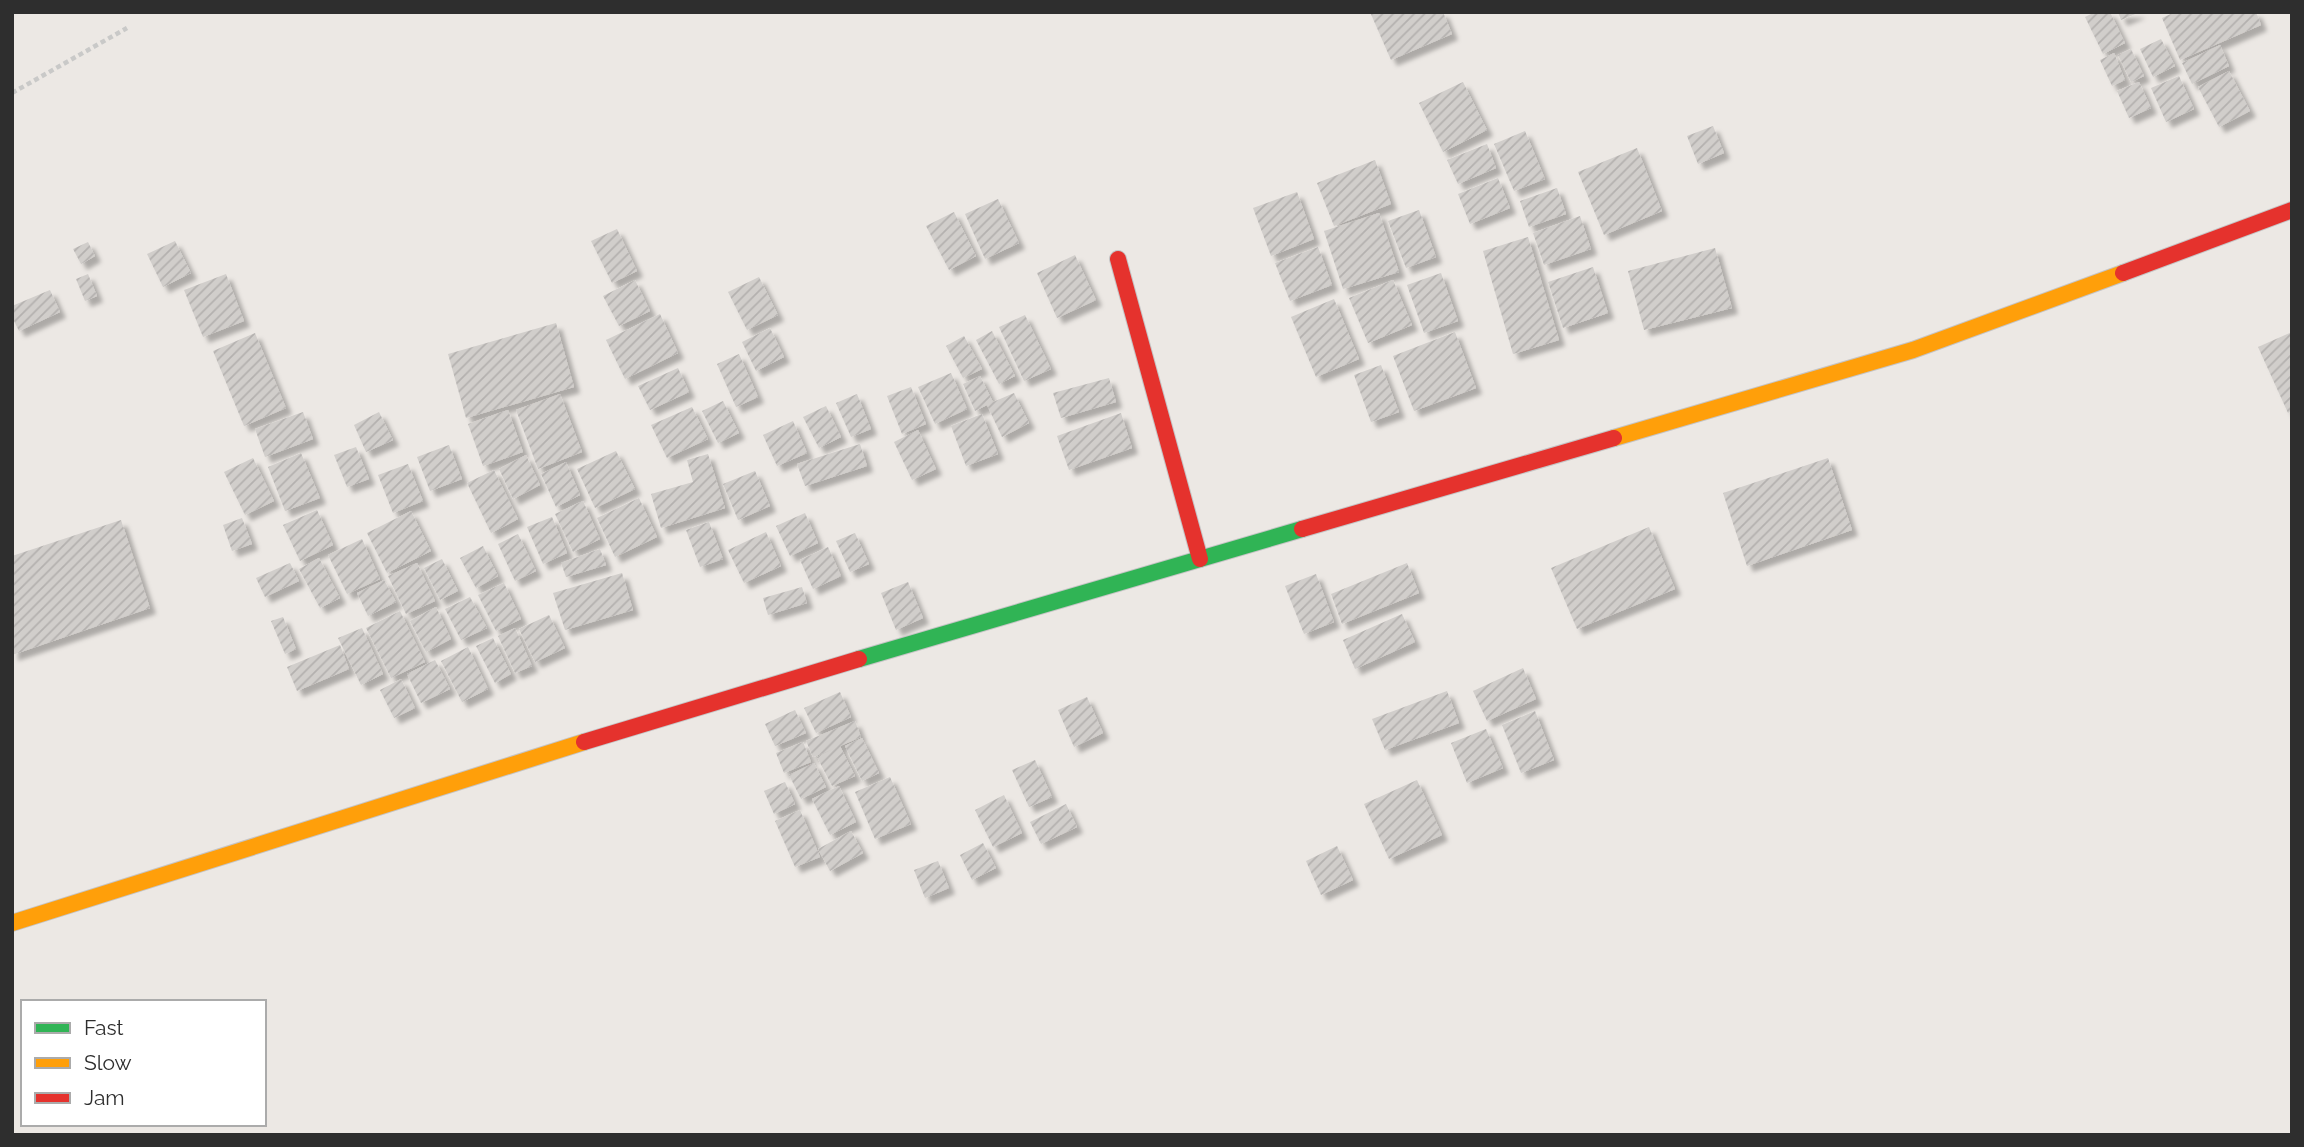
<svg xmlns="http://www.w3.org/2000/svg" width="2304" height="1147" font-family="Raleway,sans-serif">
  <defs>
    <pattern id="building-hatch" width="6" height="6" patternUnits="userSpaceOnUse" patternTransform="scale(1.75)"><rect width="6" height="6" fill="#d1cecb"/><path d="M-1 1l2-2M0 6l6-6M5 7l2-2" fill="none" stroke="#b4b1af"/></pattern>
    <filter id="shadow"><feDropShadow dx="6" dy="6" stdDeviation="2" flood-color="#0004"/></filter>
  </defs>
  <rect width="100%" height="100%" fill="#ece8e4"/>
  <!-- building -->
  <g fill="url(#building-hatch)" filter="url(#shadow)">
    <polygon points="1370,12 1443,12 1452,34 1391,60"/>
    <polygon points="2095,12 2110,12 2125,43 2103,54 2085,17"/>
    <polygon points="2118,12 2140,12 2121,20"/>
    <polygon points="2175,12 2256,12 2261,25 2180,60 2162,18"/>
    <polygon points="2161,39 2175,66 2153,77 2140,49"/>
    <polygon points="2220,45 2229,66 2192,84 2182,63"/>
    <polygon points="2131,49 2144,76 2131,82 2118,55"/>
    <polygon points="2114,53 2125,80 2112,86 2100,60"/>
    <polygon points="2229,71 2250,111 2219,127 2198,87"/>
    <polygon points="2179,76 2194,109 2166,122 2151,88"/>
    <polygon points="1463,82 1487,130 1443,152 1419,103"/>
    <polygon points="2139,82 2151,108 2129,118 2117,91"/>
    <polygon points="1713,126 1724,153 1698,164 1687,136"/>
    <polygon points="1525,131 1545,179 1514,191 1494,144"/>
    <polygon points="1487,144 1496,168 1458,184 1447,160"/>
    <polygon points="1637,148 1662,211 1604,235 1578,172"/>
    <polygon points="1375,160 1391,204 1334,226 1317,183"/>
    <polygon points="1498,178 1510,208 1470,224 1458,194"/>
    <polygon points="1557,188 1566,214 1529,227 1520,201"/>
    <polygon points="1297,192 1314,239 1271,256 1253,208"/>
    <polygon points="998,199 1019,243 985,259 965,214"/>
    <polygon points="1419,210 1436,257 1406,268 1388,221"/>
    <polygon points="954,212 976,256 949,270 926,226"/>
    <polygon points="1379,213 1399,272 1343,289 1324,231"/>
    <polygon points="1580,216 1591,249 1544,265 1533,233"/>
    <polygon points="617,229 637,271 612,283 591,241"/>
    <polygon points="1528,237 1559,340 1513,354 1483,251"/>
    <polygon points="175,241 191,273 163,287 147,254"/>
    <polygon points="88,242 95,256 81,264 73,249"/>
    <polygon points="1318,247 1332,285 1290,301 1275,263"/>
    <polygon points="1715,248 1732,308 1644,330 1628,271"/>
    <polygon points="1075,255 1096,300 1057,318 1037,273"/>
    <polygon points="1593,267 1608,313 1563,328 1548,282"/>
    <polygon points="1441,273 1458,321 1424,333 1407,285"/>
    <polygon points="88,274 97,296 85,301 76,279"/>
    <polygon points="226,274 244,321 203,337 184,290"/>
    <polygon points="759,277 778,315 747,330 728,292"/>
    <polygon points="635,280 650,311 619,326 603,296"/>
    <polygon points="1393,280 1412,325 1368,343 1349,298"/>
    <polygon points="50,290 60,312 19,331 12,317 12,306"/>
    <polygon points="1334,299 1359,359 1316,377 1291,317"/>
    <polygon points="660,314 678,353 625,379 606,340"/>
    <polygon points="1025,315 1051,369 1024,381 999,327"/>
    <polygon points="556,323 574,387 466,418 448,354"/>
    <polygon points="770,328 784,357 756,371 742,342"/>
    <polygon points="992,331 1015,376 999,384 976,340"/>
    <polygon points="1455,332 1476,388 1414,411 1393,356"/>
    <polygon points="2292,332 2292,411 2288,413 2258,347"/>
    <polygon points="255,333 286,408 244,426 213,351"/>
    <polygon points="964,336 982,369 963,378 946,346"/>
    <polygon points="739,354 758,397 736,407 717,364"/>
    <polygon points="1381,365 1399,412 1371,422 1354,375"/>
    <polygon points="678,368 689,392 650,410 638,386"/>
    <polygon points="951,373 967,409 935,424 918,387"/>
    <polygon points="980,376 993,402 1014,393 1029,423 1002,437 987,405 975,411 963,384"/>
    <polygon points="1109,378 1116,402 1061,418 1053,393"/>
    <polygon points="911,387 926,424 902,434 887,396"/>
    <polygon points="560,394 582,452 538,469 516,410"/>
    <polygon points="857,394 871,429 851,437 836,403"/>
    <polygon points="723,401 739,433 718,443 702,411"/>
    <polygon points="826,406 841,437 819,448 803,417"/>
    <polygon points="692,407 708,439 667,458 651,425"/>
    <polygon points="508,410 523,452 483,466 468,424"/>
    <polygon points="303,412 313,439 265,457 255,429"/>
    <polygon points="379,412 393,440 366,452 354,425"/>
    <polygon points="1121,413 1132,448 1069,470 1057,436"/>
    <polygon points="982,414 998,454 966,466 951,426"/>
    <polygon points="793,421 807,453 777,466 763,435"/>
    <polygon points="918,430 936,469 912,480 894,442"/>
    <polygon points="860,444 867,466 805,486 797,464"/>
    <polygon points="449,445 462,479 430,491 417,457"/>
    <polygon points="356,447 369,479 347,487 334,455"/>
    <polygon points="616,451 635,489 595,508 577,469"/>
    <polygon points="301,453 320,498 285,511 268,467"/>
    <polygon points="708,454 725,508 661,528 651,494 693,482 687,460"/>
    <polygon points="526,455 540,485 513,499 499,469"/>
    <polygon points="253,458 274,501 245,515 224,472"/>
    <polygon points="1828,458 1852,530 1747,566 1723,493"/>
    <polygon points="566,462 580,495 556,507 541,474"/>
    <polygon points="408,464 423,501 393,513 378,475"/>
    <polygon points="494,470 518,519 491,533 467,483"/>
    <polygon points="755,471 770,506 738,520 723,484"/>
    <polygon points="639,498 657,537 615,557 597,518"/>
    <polygon points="583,501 600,539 573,552 555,514"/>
    <polygon points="317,510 333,545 300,561 283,525"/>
    <polygon points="411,511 431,551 387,573 367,533"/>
    <polygon points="805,513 818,543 790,556 776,526"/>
    <polygon points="552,517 567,553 543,564 527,527"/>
    <polygon points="242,518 252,544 232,551 223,525"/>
    <polygon points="121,520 150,608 12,655 12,556"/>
    <polygon points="709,522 723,559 700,567 686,530"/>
    <polygon points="1649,527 1675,589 1577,629 1551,568"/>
    <polygon points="766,532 781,566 744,583 728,550"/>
    <polygon points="855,533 869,564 850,572 836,541"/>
    <polygon points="518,534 536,571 515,581 498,544"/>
    <polygon points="362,539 380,579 347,594 328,555"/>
    <polygon points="483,546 498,576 476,588 460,558"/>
    <polygon points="828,547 841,576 813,589 800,560"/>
    <polygon points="600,549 606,565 566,577 561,563"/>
    <polygon points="319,558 340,598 320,608 299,569"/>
    <polygon points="442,559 458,591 440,600 424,568"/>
    <polygon points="290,563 299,581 265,597 256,578"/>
    <polygon points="417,563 435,601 406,614 388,576"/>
    <polygon points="1407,563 1419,593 1342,624 1331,594"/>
    <polygon points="622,573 633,610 565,630 553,593"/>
    <polygon points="1316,574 1334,622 1304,634 1285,586"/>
    <polygon points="384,580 396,602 368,616 357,593"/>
    <polygon points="908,582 923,618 896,630 881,593"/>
    <polygon points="504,583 521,619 496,631 478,595"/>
    <polygon points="802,587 807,603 768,615 763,598"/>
    <polygon points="470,597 487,628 461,640 445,609"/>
    <polygon points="436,607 451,639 426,652 410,621"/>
    <polygon points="400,611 425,662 391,678 366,628"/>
    <polygon points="1402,614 1415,642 1355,669 1343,640"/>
    <polygon points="549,615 565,648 535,662 519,629"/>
    <polygon points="283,617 296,649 285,654 271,621"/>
    <polygon points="362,628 383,674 361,685 338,638"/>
    <polygon points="515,628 532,666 515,673 498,636"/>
    <polygon points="493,638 511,674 495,683 476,646"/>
    <polygon points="340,645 349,669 297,691 287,667"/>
    <polygon points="468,647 488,689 462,702 441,661"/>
    <polygon points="435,660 450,689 421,703 407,674"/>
    <polygon points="1523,668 1536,699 1487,721 1473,691"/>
    <polygon points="401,679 415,708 394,718 380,690"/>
    <polygon points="1447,691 1459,723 1385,750 1372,719"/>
    <polygon points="840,692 851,717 816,733 804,708"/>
    <polygon points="1087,697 1103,733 1074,747 1058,710"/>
    <polygon points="795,710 806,733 775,746 765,724"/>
    <polygon points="1535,711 1554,760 1521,773 1502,725"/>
    <polygon points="855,721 861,737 840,746 855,776 832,786 817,757 833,749 813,757 806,741"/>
    <polygon points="1486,729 1503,768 1467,783 1451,743"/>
    <polygon points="862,738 879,773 862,781 845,746"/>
    <polygon points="803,742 811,762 784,773 776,753"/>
    <polygon points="1035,760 1052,797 1029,807 1012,770"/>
    <polygon points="814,763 826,787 801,799 789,775"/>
    <polygon points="890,777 911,824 875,839 855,792"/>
    <polygon points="1417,780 1442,835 1389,859 1364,804"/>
    <polygon points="785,782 795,804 774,814 764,791"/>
    <polygon points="839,786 856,822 830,835 812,799"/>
    <polygon points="1004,795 1022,833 993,847 975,810"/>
    <polygon points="1066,804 1077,827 1041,844 1030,822"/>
    <polygon points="800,810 820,857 795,867 775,821"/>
    <polygon points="851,831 863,853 830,871 818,849"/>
    <polygon points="983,843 996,868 972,880 960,855"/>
    <polygon points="1337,846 1353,880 1321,895 1306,861"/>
    <polygon points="938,861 949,888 925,898 914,870"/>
  </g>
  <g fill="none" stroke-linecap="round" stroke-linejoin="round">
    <!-- fast casing -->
    <g stroke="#c5c4c5" stroke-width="18">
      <polyline id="fast" points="859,659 1302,529"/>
    </g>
    <!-- slow casing -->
    <g stroke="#c5c4c5" stroke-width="18">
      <g id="slow">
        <polyline points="1614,438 1913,350 2123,273"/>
        <polyline points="12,923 584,742"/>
      </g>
    </g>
    <!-- jam casing -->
    <g stroke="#c5c4c5" stroke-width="18">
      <g id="jam">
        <polyline points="1118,259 1200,559"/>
        <polyline points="2123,273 2292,210"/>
        <polyline points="1302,529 1614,438"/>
        <polyline points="584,742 859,659"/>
      </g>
    </g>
    <!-- path -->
    <polyline stroke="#c9c9c8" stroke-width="4.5" stroke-dasharray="5 3.5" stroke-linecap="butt" points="12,93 127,28"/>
    <!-- fast -->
    <use href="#fast" stroke="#30b455" stroke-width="16"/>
    <!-- slow -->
    <use href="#slow" stroke="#ff9f0a" stroke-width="16"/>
    <!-- jam -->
    <use href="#jam" stroke="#e5322d" stroke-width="16"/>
  </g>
  <!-- border -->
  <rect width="2304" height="1147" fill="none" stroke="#2e2e2e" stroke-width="28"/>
  <!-- legend -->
  <rect x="21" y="1000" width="245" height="126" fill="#ffffff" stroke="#ababab" stroke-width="2"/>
  <rect x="35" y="1023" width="35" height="10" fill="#30b455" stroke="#ababab" stroke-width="2"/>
  <text x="84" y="1035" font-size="21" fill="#2e2e2e">Fast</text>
  <rect x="35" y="1058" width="35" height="10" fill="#ff9f0a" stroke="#ababab" stroke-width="2"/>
  <text x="84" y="1070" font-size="21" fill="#2e2e2e">Slow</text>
  <rect x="35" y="1093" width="35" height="10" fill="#e5322d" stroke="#ababab" stroke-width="2"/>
  <text x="84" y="1105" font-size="21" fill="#2e2e2e">Jam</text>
</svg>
